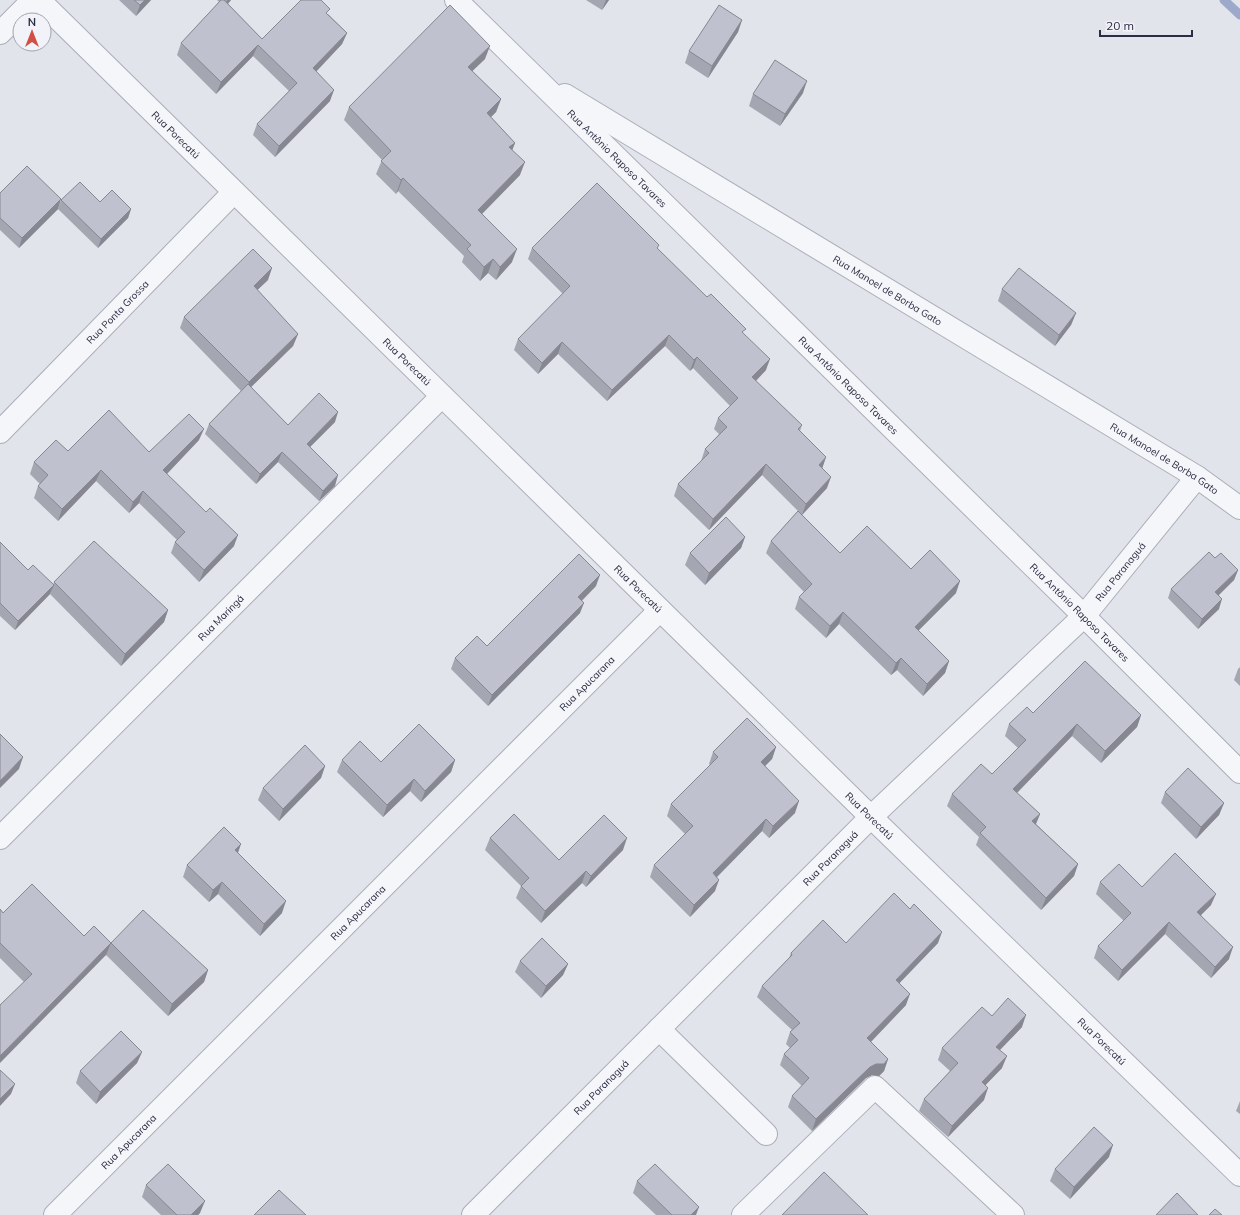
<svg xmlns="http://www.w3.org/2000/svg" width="1240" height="1215" font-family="Mulish,sans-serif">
  <rect width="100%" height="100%" fill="#e2e4eb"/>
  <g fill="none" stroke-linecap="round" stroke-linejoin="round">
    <!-- stream -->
    <polyline stroke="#9da9cb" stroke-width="9" points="1224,0 1240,15"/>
    <!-- street casing -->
    <g stroke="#abadb9" stroke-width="24">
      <g id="street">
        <path id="s1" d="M39,0L871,817L1240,1175"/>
        <path id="s2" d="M456,0L1084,616L1240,772"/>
        <polyline points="0,33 33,0"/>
        <path id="s3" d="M565,95L1197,477L1240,508"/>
        <path id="s4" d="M0,432L234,192"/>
        <path id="s5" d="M0,838L442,396"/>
        <polyline points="659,1029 766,1134"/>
        <path id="s6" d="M55,1215L660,610"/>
        <path id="s7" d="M473,1215L871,817L1084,616L1197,477"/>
        <polyline points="743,1215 875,1087 1013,1215"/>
      </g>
    </g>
    <!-- street -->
    <use href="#street" stroke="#f5f6f9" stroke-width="22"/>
  </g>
  <!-- wall -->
  <g fill="#a4a6b1">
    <polygon points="119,0 151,0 136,16"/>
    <polygon points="217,0 231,0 228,4 262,39 328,14 347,33 342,44 316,72 330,101 275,157 253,135 257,124 289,91 253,56 216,94 177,55 181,43 219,2"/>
    <polygon points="586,0 609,0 602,10"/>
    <polygon points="742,20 738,32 708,78 685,63 689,51"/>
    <polygon points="485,59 472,71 501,99 496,112 491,117 515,143 512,150 520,175 482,214 512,262 496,280 488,273 480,281 462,262 464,256 398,191 396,194 376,174 382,160 344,120 349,107"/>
    <polygon points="803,93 780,126 749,106 753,94"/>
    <polygon points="0,193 58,209 19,248 0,230"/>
    <polygon points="61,200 100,202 131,209 128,218 98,248 58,209"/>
    <polygon points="532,248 658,249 744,334 766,370 756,381 802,425 800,431 826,457 822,468 827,488 802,515 840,553 911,569 956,593 918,631 949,661 945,673 923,696 897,670 891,675 839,624 826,638 795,609 799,597 804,592 766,553 771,541 798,511 762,475 709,530 674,496 678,484 701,461 705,449 719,434 714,429 718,418 730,406 693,368 690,371 665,346 607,401 558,354 538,374 514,350 518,339 563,294 528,259"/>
    <polygon points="268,280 257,290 298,334 293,346 251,387 288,425 335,422 310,447 335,486 319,501 278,462 256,484 205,434 209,424 241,391 180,328 184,317"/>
    <polygon points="1002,289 1076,313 1071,325 1055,346 998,301"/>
    <polygon points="199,440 167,474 206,512 234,546 199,582 171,553 175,542 177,540 139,503 129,513 96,481 58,521 34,498 38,486 40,484 30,474 34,462 68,451 149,452"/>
    <polygon points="745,537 741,548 705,585 685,565 690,553"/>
    <polygon points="0,542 50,594 15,630 0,616"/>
    <polygon points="1215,558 1238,570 1234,580 1218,595 1219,609 1198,629 1168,598 1171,589"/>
    <polygon points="54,582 168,610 164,622 121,666 50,594"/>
    <polygon points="596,586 582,601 580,613 488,706 451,669 455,658 487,646"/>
    <polygon points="1240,667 1240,686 1234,680 1238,669"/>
    <polygon points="1033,713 1141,715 1137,727 1101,763 1072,736 1017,793 1040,814 1036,824 1078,864 1074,876 1041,910 976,845 979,837 947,806 952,794 992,774 1018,748 1005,736 1009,724"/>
    <polygon points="776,747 772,759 765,766 795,813 769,838 762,831 717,877 715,891 690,917 650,877 654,865 685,834 667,816 671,804 710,765 709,764 713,752"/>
    <polygon points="342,760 381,762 455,760 451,772 421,802 410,791 383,817 337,772"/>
    <polygon points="325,766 321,778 279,821 258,800 263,788"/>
    <polygon points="1165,792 1224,803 1219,815 1196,839 1161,803"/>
    <polygon points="490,838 559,860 623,850 586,887 582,883 541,923 516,898 521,886 485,850"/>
    <polygon points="238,853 282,913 260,936 218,894 209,902 183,877 187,865"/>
    <polygon points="1100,882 1142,887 1211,905 1201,915 1229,959 1211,978 1165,934 1118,981 1094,958 1098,946 1124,921 1096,894"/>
    <polygon points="0,909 3,913 208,970 204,982 168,1016 106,955 24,982 0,958"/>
    <polygon points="846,943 938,943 899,983 906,1005 871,1042 888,1059 884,1071 879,1076 872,1075 866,1078 812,1131 788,1107 792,1096 802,1086 780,1065 784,1054 790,1048 786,1044 790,1032 792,1030 757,997 762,986 789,958 791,953"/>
    <polygon points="520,961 568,964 563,975 541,998 515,972"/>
    <polygon points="992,1016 1022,1027 1000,1050 1002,1068 985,1085 984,1100 948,1137 919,1111 924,1099 950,1071 938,1060 942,1048"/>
    <polygon points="142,1052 137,1063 96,1104 76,1083 80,1071"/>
    <polygon points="1240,1101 1240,1114 1236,1111"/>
    <polygon points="1109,1157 1070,1199 1050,1181 1055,1169"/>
    <polygon points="637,1181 696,1215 656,1215 633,1193"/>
    <polygon points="146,1185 200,1213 198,1215 161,1215 142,1197"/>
  </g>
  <!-- shaded-wall -->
  <g fill="#868790">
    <polygon points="145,0 151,0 136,16 140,5"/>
    <polygon points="227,0 231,0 224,8"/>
    <polygon points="606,0 609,0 602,10"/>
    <polygon points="742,20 738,32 708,78 712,66"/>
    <polygon points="347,33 342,44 308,80 313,68"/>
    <polygon points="258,45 253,56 216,94 221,82"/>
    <polygon points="490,46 485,59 463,80 468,67"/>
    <polygon points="807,81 803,93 780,126 785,114"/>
    <polygon points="334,90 330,101 275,157 279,146"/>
    <polygon points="501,99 496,112 482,126 487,113"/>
    <polygon points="515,143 510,156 509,147"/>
    <polygon points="525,162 520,175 473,223 478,210"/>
    <polygon points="403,178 398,191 396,194 401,180"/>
    <polygon points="61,199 58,209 19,248 22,238"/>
    <polygon points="131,209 128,218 98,248 101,239"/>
    <polygon points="517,249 512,262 496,280 500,267"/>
    <polygon points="493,259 488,273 480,281 484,267"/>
    <polygon points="272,268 268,280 249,298 254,286"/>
    <polygon points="1076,313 1071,325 1055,346 1059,335"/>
    <polygon points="298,334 293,346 244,394 249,382"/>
    <polygon points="669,335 665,346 607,401 612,390"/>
    <polygon points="562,342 558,354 538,374 542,363"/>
    <polygon points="697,357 693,368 690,371 694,360"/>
    <polygon points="770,359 766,370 748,389 752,377"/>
    <polygon points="338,412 335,422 303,454 307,444"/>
    <polygon points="204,429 199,440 159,482 163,470"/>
    <polygon points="282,452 278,462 256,484 260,474"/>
    <polygon points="826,457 822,469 819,465"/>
    <polygon points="766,464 762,475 709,530 713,519"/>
    <polygon points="101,470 96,481 58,521 62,509"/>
    <polygon points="338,475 335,486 319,501 323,491"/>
    <polygon points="831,477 827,488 802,515 806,504"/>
    <polygon points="143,491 139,503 129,513 133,502"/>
    <polygon points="238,535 234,546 199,582 204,570"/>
    <polygon points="745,537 741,548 705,585 709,573"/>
    <polygon points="1238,570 1234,580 1212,602 1215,592"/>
    <polygon points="600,575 596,586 574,608 578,597"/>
    <polygon points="960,581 956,593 910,639 915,627"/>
    <polygon points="54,585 50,594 15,630 18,621"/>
    <polygon points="1222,599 1219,609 1198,629 1202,619"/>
    <polygon points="584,603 580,613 488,706 492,695"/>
    <polygon points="168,610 164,622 121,666 125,654"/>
    <polygon points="843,612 839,624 826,638 830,626"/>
    <polygon points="901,658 897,670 891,675 896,663"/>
    <polygon points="949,661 945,673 923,696 927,684"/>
    <polygon points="1141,715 1137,727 1101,763 1105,751"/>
    <polygon points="1077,724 1072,736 1009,801 1013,789"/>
    <polygon points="776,747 772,759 757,774 761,762"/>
    <polygon points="23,757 19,769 0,788 0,781"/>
    <polygon points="455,760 451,772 421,802 425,791"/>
    <polygon points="325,766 321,778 279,821 283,809"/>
    <polygon points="414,779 410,791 383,817 387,805"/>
    <polygon points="799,801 795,813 769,838 773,826"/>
    <polygon points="1224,803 1219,815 1196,839 1201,827"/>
    <polygon points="1040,814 1035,826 1032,821"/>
    <polygon points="766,819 762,831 709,885 713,873"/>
    <polygon points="627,838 623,850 586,887 591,876"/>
    <polygon points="241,844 237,856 235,850"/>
    <polygon points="1078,864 1074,876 1041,910 1046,898"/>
    <polygon points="586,871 582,883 541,923 545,911"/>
    <polygon points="719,880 715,891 690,917 694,905"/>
    <polygon points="222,882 218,894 209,902 213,890"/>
    <polygon points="1216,894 1211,905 1193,923 1197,912"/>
    <polygon points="286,901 282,913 260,936 264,924"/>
    <polygon points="1169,922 1165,934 1118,981 1122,970"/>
    <polygon points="942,932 938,943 892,991 896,980"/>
    <polygon points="111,943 106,955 0,1063 0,1056"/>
    <polygon points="1233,947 1229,959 1211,978 1215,967"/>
    <polygon points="568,964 563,975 541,998 546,986"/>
    <polygon points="208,970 204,982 168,1016 172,1004"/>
    <polygon points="910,994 906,1005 863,1050 867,1038"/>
    <polygon points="1026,1015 1022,1027 992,1058 996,1047"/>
    <polygon points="142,1052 137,1063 96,1104 100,1092"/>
    <polygon points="1007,1056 1002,1068 977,1094 982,1082"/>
    <polygon points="888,1059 884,1071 879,1076 872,1075 866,1078 812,1131 816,1119 870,1067 876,1064"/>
    <polygon points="15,1084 11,1094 0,1106 0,1099"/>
    <polygon points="988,1088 984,1100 948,1137 952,1126"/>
    <polygon points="1113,1145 1109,1157 1070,1199 1074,1187"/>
    <polygon points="205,1201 200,1213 198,1215 191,1215"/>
    <polygon points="699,1207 696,1215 691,1215"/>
  </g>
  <!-- building -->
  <g fill="#bfc1ce" stroke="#868790">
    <polygon points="134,0 145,0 140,5"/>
    <polygon points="221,0 224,0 262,39 301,0 321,0 330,9 326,13 347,33 313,68 334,90 279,146 257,124 297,83 258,45 221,82 181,43"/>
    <polygon points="450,5 490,46 468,67 501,99 487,113 515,143 509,147 525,162 478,210 517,249 500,267 493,259 484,267 467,249 471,245 403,178 401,180 381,161 391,151 349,107"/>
    <polygon points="719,5 742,20 712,66 689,51"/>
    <polygon points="775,60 807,81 785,114 753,94"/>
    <polygon points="27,166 61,199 22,238 0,218 0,193"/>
    <polygon points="80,182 100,202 112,190 131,209 101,239 61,200"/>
    <polygon points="597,183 659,245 657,248 707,297 711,294 746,329 742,332 770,359 752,377 802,425 798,429 826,457 819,465 831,477 806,504 766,464 713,519 678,484 709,453 705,449 727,427 718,418 738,398 697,357 694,360 669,335 612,390 562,342 542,363 518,339 570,286 532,248"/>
    <polygon points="253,249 272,268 254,286 298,334 249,382 184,317"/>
    <polygon points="1019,268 1076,313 1059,335 1002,289"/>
    <polygon points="248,384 288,425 319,393 338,412 307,444 338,475 323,491 282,452 260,474 209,424"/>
    <polygon points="109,410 149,452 189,414 204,429 163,470 206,512 210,508 238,535 204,570 175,542 185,532 143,491 133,502 101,470 62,509 38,486 48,475 34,462 56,440 68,451"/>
    <polygon points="798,511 840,553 867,526 911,569 930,550 960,581 915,627 949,661 927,684 901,658 896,663 843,612 830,626 799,597 812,584 771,541"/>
    <polygon points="726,517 745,537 709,573 690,553"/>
    <polygon points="94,541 168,610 125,654 54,582"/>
    <polygon points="0,542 28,570 33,565 54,585 18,621 0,603"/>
    <polygon points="1209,552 1215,558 1221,553 1238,570 1215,592 1222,599 1202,619 1171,589"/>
    <polygon points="579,554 600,575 578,597 584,603 492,695 455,658 477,636 487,646"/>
    <polygon points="1085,661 1141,715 1105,751 1077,724 1013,789 1040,814 1032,821 1078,864 1046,898 980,833 986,827 952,794 981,764 992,774 1026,740 1009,724 1027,707 1033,713"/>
    <polygon points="747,718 776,747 761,762 799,801 773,826 766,819 713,873 719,880 694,905 654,865 693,826 671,804 718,757 713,752"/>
    <polygon points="419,724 455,760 425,791 414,779 387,805 342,760 360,741 381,762"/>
    <polygon points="0,734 23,757 0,781"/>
    <polygon points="305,745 325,766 283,809 263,788"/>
    <polygon points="1188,768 1224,803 1201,827 1165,792"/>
    <polygon points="514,814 559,860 604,815 627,838 591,876 586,871 545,911 521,886 529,878 490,838"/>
    <polygon points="224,827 241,844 235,850 286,901 264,924 222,882 213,890 187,865"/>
    <polygon points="1175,853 1216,894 1197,912 1233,947 1215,967 1169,922 1122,970 1098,946 1131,913 1100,882 1119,864 1142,887"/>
    <polygon points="32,884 84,936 94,926 111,943 0,1056 0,1005 32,974 0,943 0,909 3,913"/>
    <polygon points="894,893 910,909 914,904 942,932 896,980 910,994 867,1038 888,1059 884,1064 876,1064 870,1067 816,1119 792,1096 809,1078 784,1054 798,1040 790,1032 800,1023 762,986 792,955 791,953 823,920 846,943"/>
    <polygon points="143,910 208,970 172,1004 111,943"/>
    <polygon points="542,938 568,964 546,986 520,961"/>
    <polygon points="1008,998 1026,1015 996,1047 1007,1056 982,1082 988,1088 952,1126 924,1099 958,1063 942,1048 982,1007 992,1016"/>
    <polygon points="121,1031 142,1052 100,1092 80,1071"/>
    <polygon points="0,1070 15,1084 0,1099"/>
    <polygon points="1094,1127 1113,1145 1074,1187 1055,1169"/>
    <polygon points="168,1164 205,1201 191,1215 177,1215 146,1185"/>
    <polygon points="655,1164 699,1207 691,1215 672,1215 637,1181"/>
    <polygon points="824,1172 868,1215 782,1215"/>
    <polygon points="279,1190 306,1215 254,1215"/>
    <polygon points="1177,1193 1198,1215 1156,1215"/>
    <polygon points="1215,1209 1222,1215 1209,1215"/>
  </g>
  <g text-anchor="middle" stroke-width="3" stroke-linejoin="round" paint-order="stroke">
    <!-- street labels -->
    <g font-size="10" fill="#2a2d43" stroke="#f2f3f8">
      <text dy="4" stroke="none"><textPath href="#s1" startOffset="192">Rua Porecatú</textPath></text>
      <text dy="4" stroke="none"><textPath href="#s2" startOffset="226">Rua Antônio Raposo Tavares</textPath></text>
      <text dy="4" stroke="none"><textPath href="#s3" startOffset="377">Rua Manoel de Borba Gato</textPath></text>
      <text dy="4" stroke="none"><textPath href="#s4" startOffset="168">Rua Ponta Grossa</textPath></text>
      <text dy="4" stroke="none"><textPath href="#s1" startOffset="516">Rua Porecatú</textPath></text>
      <text dy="4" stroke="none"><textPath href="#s2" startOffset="550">Rua Antônio Raposo Tavares</textPath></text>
      <text dy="4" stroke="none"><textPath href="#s3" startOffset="701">Rua Manoel de Borba Gato</textPath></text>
      <text dy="4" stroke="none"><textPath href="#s7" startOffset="913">Rua Paranaguá</textPath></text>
      <text dy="4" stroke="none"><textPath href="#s1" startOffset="840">Rua Porecatú</textPath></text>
      <text dy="4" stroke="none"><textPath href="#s2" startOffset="874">Rua Antônio Raposo Tavares</textPath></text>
      <text dy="4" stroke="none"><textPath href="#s5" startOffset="312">Rua Maringá</textPath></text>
      <text dy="4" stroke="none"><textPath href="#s6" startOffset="752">Rua Apucarana</textPath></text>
      <text dy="4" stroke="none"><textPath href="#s1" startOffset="1164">Rua Porecatú</textPath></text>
      <text dy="4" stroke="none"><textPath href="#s7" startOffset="505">Rua Paranaguá</textPath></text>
      <text dy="4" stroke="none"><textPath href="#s6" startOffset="428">Rua Apucarana</textPath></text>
      <text dy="4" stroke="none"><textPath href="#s1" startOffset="1488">Rua Porecatú</textPath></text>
      <text dy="4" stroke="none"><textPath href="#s7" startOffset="181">Rua Paranaguá</textPath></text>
      <text dy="4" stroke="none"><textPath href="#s6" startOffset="104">Rua Apucarana</textPath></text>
    </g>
  </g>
  <!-- north arrow -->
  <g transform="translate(32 32)"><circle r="19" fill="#f2f3f8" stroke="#a2a4b0"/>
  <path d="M0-3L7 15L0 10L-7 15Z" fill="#d15046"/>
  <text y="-6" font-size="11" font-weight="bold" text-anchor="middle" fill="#2a2d43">N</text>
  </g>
  <!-- scale -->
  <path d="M1100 30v6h92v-6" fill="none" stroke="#2a2d43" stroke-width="2"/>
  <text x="1106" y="30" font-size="12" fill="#2a2d43" stroke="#f2f3f8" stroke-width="3" paint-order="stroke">20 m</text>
</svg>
